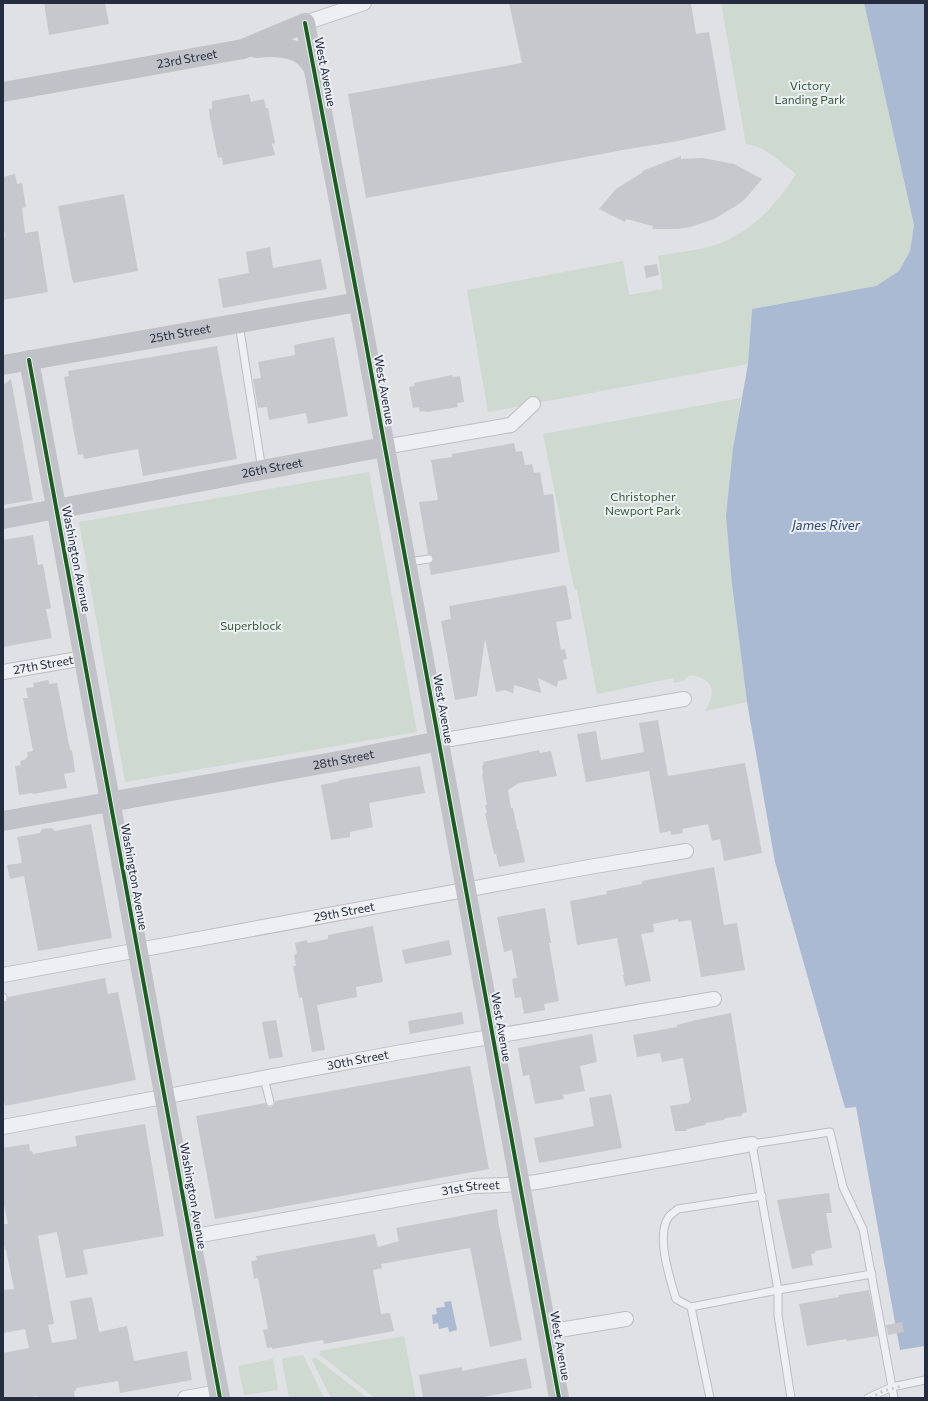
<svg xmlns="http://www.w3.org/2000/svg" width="928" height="1401" font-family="Commissioner,sans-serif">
  <rect width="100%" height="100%" fill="#dfe1e5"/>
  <!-- green -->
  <g fill="#ced9cf">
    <path d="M721,3H864L914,225L910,251L899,271L876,286L752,309L748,364L488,412L467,290L623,261L629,295L663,289L658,256C677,252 697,251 715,245C751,233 776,205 796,174C781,162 765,146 746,144Z"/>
    <path d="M741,398L733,448L732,584L747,702L705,711C717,693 714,678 690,675L683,681L674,683L673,678L597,694L577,590L574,588L543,434Z"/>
    <polygon points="369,472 417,732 125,782 79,522"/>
    <polygon points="404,1336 416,1398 375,1398 319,1354 320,1351"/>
    <polygon points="303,1355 324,1398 289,1398 282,1361 284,1358"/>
    <polygon points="313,1358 316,1358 367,1398 331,1398 312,1360"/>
    <polygon points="273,1359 278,1390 244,1395 238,1366"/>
  </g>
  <!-- water -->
  <g fill="#aabad3">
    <polygon points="864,3 925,3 925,1346 900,1350 856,1107 845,1108 775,862 747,702 732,584 726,516 733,448 748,364 752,309 876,286 899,271 910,251 914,225"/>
    <polygon points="451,1301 457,1330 449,1332 448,1327 439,1329 438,1323 433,1324 432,1315 437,1314 436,1308 445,1307 444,1302"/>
  </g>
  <!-- building -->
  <g fill="#c6c8cd">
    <polygon points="44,3 105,3 109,24 49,35"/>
    <polygon points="509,3 691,3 696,34 709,32 726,130 678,141 623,150 366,198 348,94 522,63"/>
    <polygon points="249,94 251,102 264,99 266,108 268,108 275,143 272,144 275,155 223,165 222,157 218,158 217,154 210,118 209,109 212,109 212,101"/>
    <polygon points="681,156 681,159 703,158 734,164 762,179 746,198 736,206 714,219 690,227 678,229 652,229 653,226 626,219 625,222 599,209 616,189 643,172 642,171"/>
    <polygon points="15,174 17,184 22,183 26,207 22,208 25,233 38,231 48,292 3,300 3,237 5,237 3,225 3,177"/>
    <polygon points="124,194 138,271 74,283 72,279 58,206"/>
    <polygon points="270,247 273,268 321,259 327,289 223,308 218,279 249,273 246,252"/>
    <polygon points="657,264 659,275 646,278 644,266"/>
    <polygon points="334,337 348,416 308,424 306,413 269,420 267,407 258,408 253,379 261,378 258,362 295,355 294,345"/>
    <polygon points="217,346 237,459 143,476 138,449 84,459 83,454 78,455 64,377 69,376 68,371"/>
    <polygon points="452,375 453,377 460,376 464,402 457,403 458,407 427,412 424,411 420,412 419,407 413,408 409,387 415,386 414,383"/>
    <polygon points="11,379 33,500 3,505 3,385"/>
    <polygon points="514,443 516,452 522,451 525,465 532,464 534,473 540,472 544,495 553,494 560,552 431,575 429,564 433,561 434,558 431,555 428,554 419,502 438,500 431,460 452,457 452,454"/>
    <polygon points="33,535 38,565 43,564 51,608 46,609 52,638 3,647 3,540"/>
    <polygon points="566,585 572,619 556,622 561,650 565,649 567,659 563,660 567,679 558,681 557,687 538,678 541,693 514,685 513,693 505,690 496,692 485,639 477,696 455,700 441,621 451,619 449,606"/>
    <polygon points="48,680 49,684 57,683 59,692 70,750 72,750 75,772 64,774 67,788 33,794 32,793 19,795 15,766 21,765 20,761 26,759 26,757 28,757 27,752 33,751 23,698 28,698 26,688 34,687 33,683"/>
    <polygon points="658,720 668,776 745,763 762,853 724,861 720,839 712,841 708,824 682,829 683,833 671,835 671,831 660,833 649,771 586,782 577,734 596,731 601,760 644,752 639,723"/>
    <polygon points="539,750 540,753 551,751 557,776 519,783 508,790 511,808 513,808 517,829 518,829 525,862 499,867 496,854 494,854 485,813 487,813 485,805 487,805 482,774 483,774 482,765 484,765 483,762"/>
    <polygon points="420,766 425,793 369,803 373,827 350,832 350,837 331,840 321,785 340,781 339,780"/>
    <polygon points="91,824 112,938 38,951 24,876 10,879 7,865 22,863 17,837 40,833 42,829 51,828 55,831"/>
    <polygon points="714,867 724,925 737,923 745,970 701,977 691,920 678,922 678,919 653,924 654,932 641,934 651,981 625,986 623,975 624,975 617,938 577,945 570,901 607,894 606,891 642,884 642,881"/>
    <polygon points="545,908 551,943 549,943 559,1001 544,1004 545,1010 524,1014 521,997 515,998 512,979 517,978 512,950 504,952 497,917"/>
    <polygon points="373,926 383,982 356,987 357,997 317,1005 325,1050 312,1052 302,997 299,998 293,966 296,966 294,955 297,954 295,943 307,940 308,943 328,939 328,935"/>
    <polygon points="449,940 452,955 405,964 402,950"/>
    <polygon points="105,978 108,994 118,992 136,1080 5,1106 3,1096 3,1003 7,1001 8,997"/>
    <polygon points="462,1012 464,1024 410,1034 408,1021"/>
    <polygon points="731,1013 747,1112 743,1113 741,1116 726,1118 723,1120 706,1123 705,1125 687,1129 686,1131 675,1131 670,1106 689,1103 689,1101 691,1101 683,1058 662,1062 660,1053 637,1057 633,1035 677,1027 677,1025 696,1020"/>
    <polygon points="276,1020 283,1057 269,1059 262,1022"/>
    <polygon points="592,1034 597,1062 580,1066 585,1091 563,1095 564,1099 535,1104 529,1075 523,1076 518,1048"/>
    <polygon points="470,1066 489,1169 215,1219 196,1116 265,1103 267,1106 271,1107 274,1105 275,1101"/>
    <polygon points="611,1094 622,1148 539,1163 534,1138 594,1126 589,1098"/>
    <polygon points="145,1124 164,1236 83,1250 88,1274 66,1278 57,1232 38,1236 54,1324 48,1325 52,1343 77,1339 70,1301 92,1297 99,1332 127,1326 134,1361 187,1351 192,1380 120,1393 118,1381 76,1388 76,1391 74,1391 75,1398 38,1398 37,1396 26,1398 3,1398 3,1353 29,1348 25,1329 3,1333 3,1290 14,1289 6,1250 5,1250 3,1239 3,1224 8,1224 3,1200 3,1148 29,1144 30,1151 32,1151 33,1154 77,1146 75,1136"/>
    <polygon points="829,1193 832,1213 826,1213 832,1248 815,1251 815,1253 811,1254 813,1265 792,1269 777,1200"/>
    <polygon points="497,1209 498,1221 522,1340 490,1347 470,1248 381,1264 382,1268 373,1270 381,1314 390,1313 394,1331 324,1344 323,1340 272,1349 272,1347 267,1348 263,1330 268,1329 258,1278 254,1279 251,1261 257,1260 256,1256 375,1234 378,1247 399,1241 396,1228"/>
    <polygon points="869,1290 878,1336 847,1341 846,1339 807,1346 799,1304 839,1297 839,1295"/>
    <polygon points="902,1322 904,1332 888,1335 886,1325"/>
    <polygon points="526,1358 532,1388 478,1398 423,1398 419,1375 462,1367 462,1371"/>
  </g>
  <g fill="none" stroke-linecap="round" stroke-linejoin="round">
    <!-- lane casing -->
    <g stroke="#bcbec3" stroke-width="9">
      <g id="lane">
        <polyline points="239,324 262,470"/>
        <polyline points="408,562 429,559"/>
        <polyline points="3,997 3,998"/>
        <polyline points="264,1078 270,1102"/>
        <path d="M691,1307L676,1299C670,1279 656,1237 668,1218C670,1214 675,1212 678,1209L762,1196"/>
        <polyline points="710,1398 691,1307 778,1290 872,1274"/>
        <polyline points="791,1398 778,1315 778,1290 752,1144 830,1132 843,1187 863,1229 894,1398"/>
        <polyline points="868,1398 892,1387 925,1380"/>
      </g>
    </g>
    <!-- street casing -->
    <g stroke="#bcbec3" stroke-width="16">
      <g id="street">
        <polyline points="305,23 364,3"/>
        <polyline points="384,447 511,425 533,404"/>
        <path id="s1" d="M3,672L84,658"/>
        <polyline points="439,741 684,699"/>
        <path id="s2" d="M3,975L589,867L686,851"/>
        <path id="s3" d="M3,1127L396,1053L714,999"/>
        <path id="s4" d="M190,1237L473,1186L505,1185L537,1182L752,1144"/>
        <polyline points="547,1332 626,1319"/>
        <polyline points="185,1398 218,1392"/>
      </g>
    </g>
    <!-- lane -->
    <use href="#lane" stroke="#eeeff2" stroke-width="7"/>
    <!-- street -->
    <use href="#street" stroke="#eeeff2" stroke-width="14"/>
    <!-- secondary -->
    <g stroke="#c0c2c8" stroke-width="20">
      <path d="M256,48C270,46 295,46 306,58C309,61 311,65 314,68"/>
      <path id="s5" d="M3,92L243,49L305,23L362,322L559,1398"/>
      <polyline points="29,360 220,1398"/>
      <path id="s6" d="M3,365L358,302"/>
      <path id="s7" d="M3,519L384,447"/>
      <path id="s8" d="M3,821L344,760L439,741"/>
    </g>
    <!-- rail -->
    <polyline stroke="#c7c9cd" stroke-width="3" stroke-dasharray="2 4" stroke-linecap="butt" points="870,1398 883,1391 902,1386"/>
    <!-- cycleway casing -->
    <g stroke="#eceff5" stroke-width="6">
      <g id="cycleway">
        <polyline points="305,23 362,322 559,1398"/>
        <polyline points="29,360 220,1398"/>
      </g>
    </g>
    <!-- cycleway -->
    <use href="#cycleway" stroke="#1b5e20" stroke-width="4"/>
  </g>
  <g text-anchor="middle" stroke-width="4" stroke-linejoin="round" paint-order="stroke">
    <!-- street labels -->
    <g font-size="12" fill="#252c3f" stroke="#eceff5">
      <text dy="4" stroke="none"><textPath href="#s5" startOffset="187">23rd Street</textPath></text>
      <text transform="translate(325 72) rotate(79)" y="4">West Avenue</text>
      <text dy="4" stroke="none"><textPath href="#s6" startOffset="180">25th Street</textPath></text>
      <text transform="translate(384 390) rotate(80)" y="4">West Avenue</text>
      <text dy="4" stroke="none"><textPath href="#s7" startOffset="274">26th Street</textPath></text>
      <text transform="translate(76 559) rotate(79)" y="4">Washington Avenue</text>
      <text dy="4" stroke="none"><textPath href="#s1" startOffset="41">27th Street</textPath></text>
      <text transform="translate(443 709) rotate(80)" y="4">West Avenue</text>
      <text dy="4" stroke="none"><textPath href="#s8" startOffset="346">28th Street</textPath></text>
      <text transform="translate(134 877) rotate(80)" y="4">Washington Avenue</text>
      <text dy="4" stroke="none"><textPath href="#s2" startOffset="347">29th Street</textPath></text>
      <text transform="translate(501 1027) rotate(80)" y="4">West Avenue</text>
      <text dy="4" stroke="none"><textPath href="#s3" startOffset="361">30th Street</textPath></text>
      <text dy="4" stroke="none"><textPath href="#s4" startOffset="285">31st Street</textPath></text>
      <text transform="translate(193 1196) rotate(80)" y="4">Washington Avenue</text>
      <text transform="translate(560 1346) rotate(80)" y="4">West Avenue</text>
    </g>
    <!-- park labels -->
    <g font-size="12" fill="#355c31" stroke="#eceff5">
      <text x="810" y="90">Victory<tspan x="810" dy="14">Landing Park</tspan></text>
      <text x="643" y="501">Christopher<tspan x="643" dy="14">Newport Park</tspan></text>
      <text x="251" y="630">Superblock</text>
    </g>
    <!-- water labels -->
    <g font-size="13" font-style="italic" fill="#2c4675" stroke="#eceff5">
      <text x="826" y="530">James River</text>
    </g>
  </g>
  <!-- border -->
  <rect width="928" height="1401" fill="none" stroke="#252c3f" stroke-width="8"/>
</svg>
